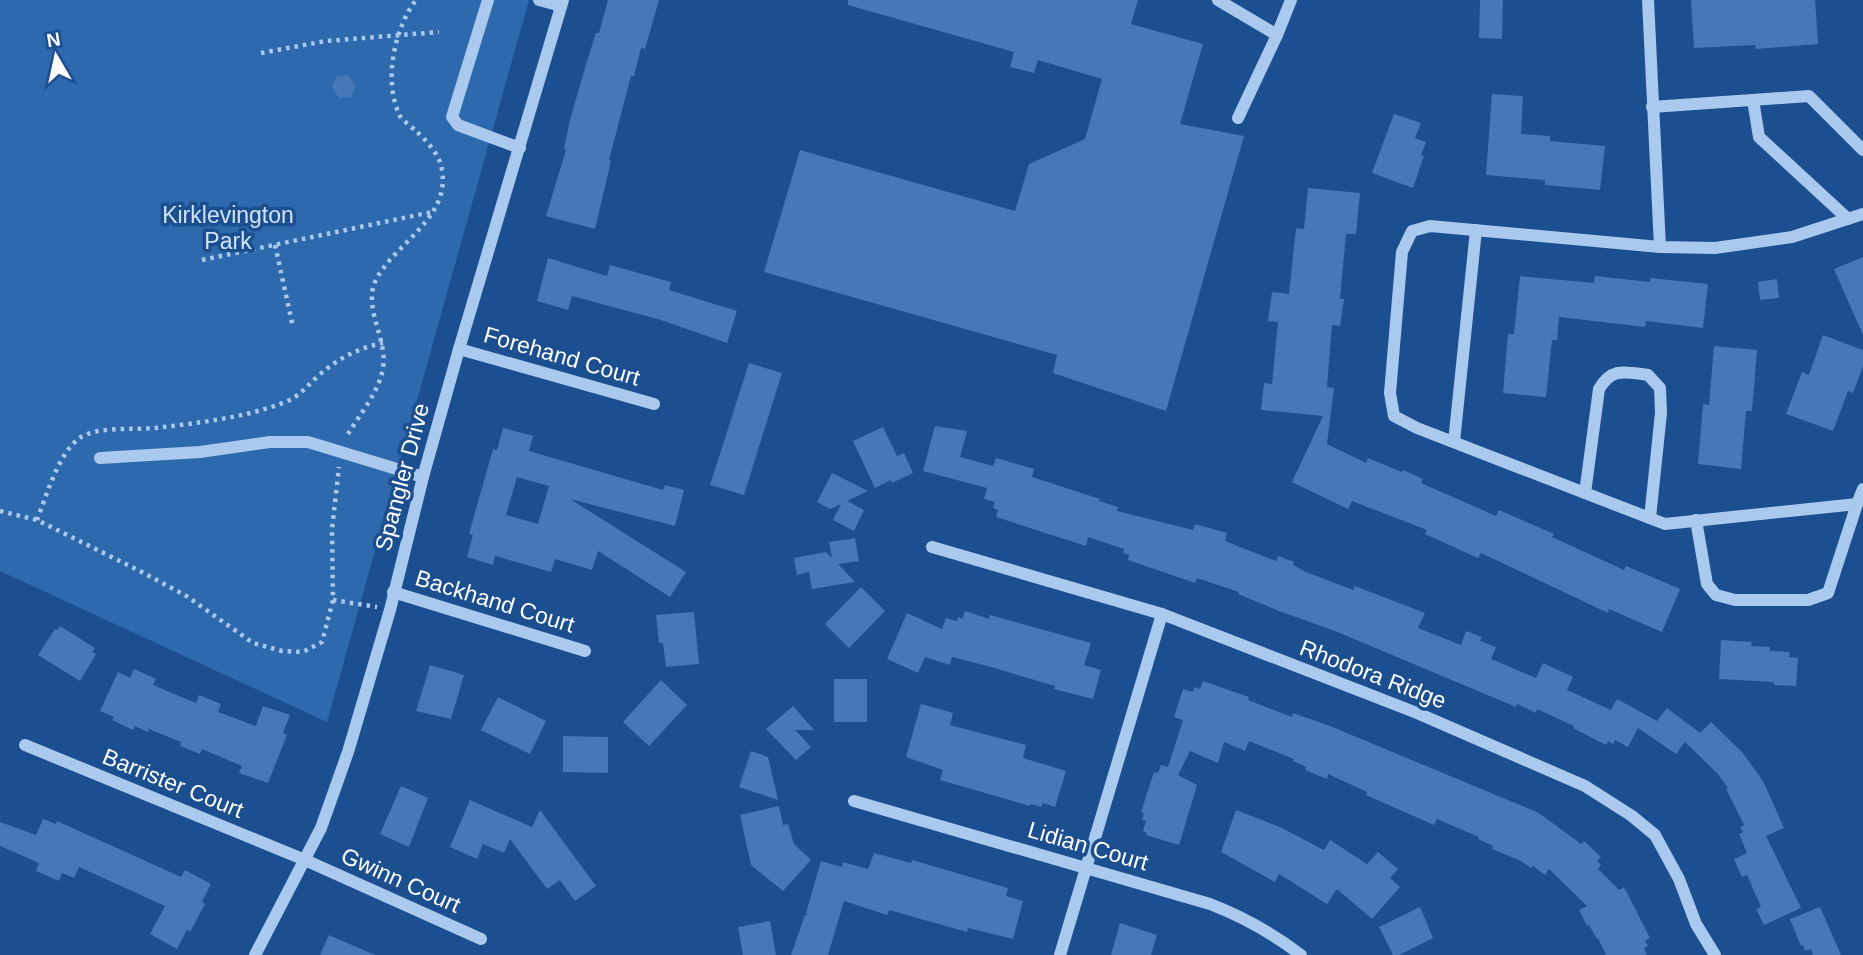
<svg xmlns="http://www.w3.org/2000/svg" width="1863" height="955" font-family="Arial,sans-serif">
  <rect width="100%" height="100%" fill="#1b4f8f"/>
  <!-- green -->
  <polygon fill="#2e69ad" points="0,0 529,0 327,722 0,571"/>
  <!-- building -->
  <g fill="#4478b7" fill-rule="evenodd">
    <polygon points="608,0 659,0 645,49 641,48 634,76 631,76 609,160 611,161 595,229 546,216 566,150 564,148 570,120 587,61 596,33 599,33"/>
    <polygon points="848,0 1138,0 1131,24 1203,44 1180,124 1244,136 1166,411 1053,373 1057,355 764,272 800,150 1015,211 1029,164 1085,139 1102,79 1038,60 1034,73 1010,67 1014,52 848,5"/>
    <polygon points="1480,0 1503,0 1502,39 1479,38"/>
    <polygon points="1691,0 1815,0 1818,44 1756,49 1755,45 1694,48"/>
    <polygon points="348,75 356,86 351,97 339,98 332,87 336,77"/>
    <polygon points="1492,94 1523,96 1521,134 1550,136 1550,141 1605,146 1600,190 1545,185 1545,180 1486,175"/>
    <polygon points="1394,114 1421,123 1415,138 1426,142 1421,155 1424,156 1413,188 1372,173"/>
    <polygon points="1308,188 1360,193 1356,234 1346,234 1340,299 1344,299 1340,326 1332,325 1327,387 1334,388 1327,444 1366,463 1368,458 1402,472 1403,470 1423,479 1421,483 1496,516 1499,510 1554,534 1552,537 1624,570 1626,566 1680,589 1662,632 1609,609 1608,613 1481,553 1478,558 1425,534 1427,530 1352,501 1348,509 1292,482 1323,416 1261,410 1264,383 1272,384 1278,322 1268,321 1272,292 1289,294 1296,228 1304,229"/>
    <polygon points="1863,257 1863,335 1834,269"/>
    <polygon points="548,258 607,276 610,265 671,282 669,290 737,311 727,343 661,320 572,296 568,310 537,301"/>
    <polygon points="1520,276 1594,283 1595,276 1650,282 1650,278 1708,284 1703,328 1646,321 1645,327 1559,317 1557,340 1552,340 1546,397 1503,393 1508,334 1514,334"/>
    <polygon points="1777,279 1779,298 1760,300 1758,282"/>
    <polygon points="1823,335 1863,350 1863,366 1853,393 1848,391 1833,431 1786,414 1802,372 1809,375"/>
    <polygon points="1714,346 1757,350 1752,411 1746,411 1741,469 1698,464 1703,404 1709,405"/>
    <polygon points="749,363 782,373 744,495 710,485"/>
    <polygon points="935,426 967,431 960,457 993,466 996,458 1034,469 1032,477 1100,499 1099,501 1118,507 1117,511 1193,530 1195,524 1227,533 1225,541 1276,561 1278,556 1294,562 1293,565 1306,572 1353,590 1355,586 1425,613 1418,628 1461,645 1466,631 1482,637 1480,641 1496,647 1491,659 1536,678 1543,663 1573,677 1567,690 1611,710 1617,699 1657,721 1667,708 1700,733 1711,722 1742,752 1763,781 1784,828 1766,836 1801,908 1764,925 1756,909 1761,907 1747,875 1742,877 1734,859 1747,853 1739,834 1743,832 1740,827 1744,825 1726,789 1728,788 1718,774 1685,742 1676,754 1638,728 1628,747 1615,740 1613,744 1608,741 1606,745 1573,728 1574,726 1537,709 1536,713 1517,704 1516,707 1335,631 1279,611 1238,594 1239,592 1197,578 1195,583 1128,560 1129,555 1123,553 1124,549 1088,537 1086,546 996,517 998,510 993,508 995,502 984,499 987,488 923,471"/>
    <polygon points="883,427 897,456 904,453 913,473 892,483 891,480 875,488 853,441"/>
    <path d="M503,428L533,436L529,451L663,490L665,485L684,490L675,526L570,499L686,572L670,597L598,551L592,570L555,559L551,572L495,556L493,565L467,557L473,535L469,534L493,449L497,450ZM517,477L549,486L538,524L506,515Z"/>
    <polygon points="832,473 868,491 847,501 864,510 854,531 833,520 841,504 830,509 817,502"/>
    <polygon points="855,538 859,561 838,564 855,582 812,589 809,572 797,575 794,558 826,552 832,558 829,542"/>
    <polygon points="861,587 885,611 849,648 825,624"/>
    <polygon points="965,611 989,619 990,615 1091,643 1084,665 1101,670 1093,699 1054,689 1055,686 991,667 952,657 950,665 925,657 918,673 887,659 907,613 942,629 946,618 957,621 958,617 962,619"/>
    <polygon points="694,612 699,664 666,667 663,643 659,643 656,615"/>
    <polygon points="60,626 95,648 92,652 96,654 80,681 38,655 55,629 57,630"/>
    <polygon points="1721,640 1752,642 1751,646 1770,647 1770,651 1790,652 1789,657 1798,658 1796,686 1774,685 1774,682 1719,679"/>
    <polygon points="430,665 464,675 451,719 416,711"/>
    <polygon points="134,669 156,679 153,685 196,703 199,695 221,704 218,712 256,726 263,706 290,715 283,733 287,735 268,783 239,773 242,766 202,749 200,754 180,746 181,742 149,729 148,732 135,726 133,730 112,720 114,717 100,711 118,672 130,678"/>
    <rect x="834" y="679" width="33" height="43"/>
    <polygon points="661,680 687,705 649,746 623,722"/>
    <polygon points="1203,681 1249,697 1248,700 1292,717 1293,713 1330,726 1539,813 1581,844 1584,841 1601,857 1597,861 1601,865 1598,869 1619,890 1624,887 1650,938 1645,941 1648,946 1644,948 1647,955 1606,955 1598,938 1597,939 1589,925 1587,926 1579,910 1587,906 1549,869 1545,875 1533,866 1531,868 1521,861 1492,849 1493,846 1478,839 1479,837 1437,819 1434,825 1366,795 1367,792 1328,774 1327,779 1305,770 1306,767 1293,761 1294,759 1249,741 1245,751 1224,742 1218,763 1190,751 1178,775 1197,785 1179,845 1146,835 1147,833 1143,831 1146,821 1142,820 1144,813 1141,812 1154,772 1158,773 1161,765 1168,767 1183,720 1174,717 1183,689 1193,692 1194,687 1200,689"/>
    <polygon points="498,697 546,721 530,754 481,730"/>
    <polygon points="921,704 953,713 950,725 1026,745 1023,758 1066,771 1055,807 1043,803 1041,807 1031,804 1030,806 940,780 943,770 906,757"/>
    <polygon points="793,706 814,730 795,730 811,747 796,760 766,729"/>
    <polygon points="563,736 608,737 608,773 563,772"/>
    <polygon points="751,751 768,757 778,800 739,787"/>
    <polygon points="401,786 428,798 409,847 380,834"/>
    <polygon points="470,800 532,827 540,810 596,886 575,901 560,880 547,889 510,839 504,853 483,844 477,859 450,847"/>
    <polygon points="779,806 783,825 788,824 794,844 811,860 783,891 751,865 740,815"/>
    <polygon points="1236,810 1280,827 1324,850 1330,840 1367,864 1378,852 1398,869 1390,878 1400,887 1372,919 1337,889 1327,904 1279,874 1275,882 1221,852"/>
    <polygon points="43,819 56,824 57,821 181,877 185,870 211,884 202,902 205,904 190,932 187,930 177,949 150,934 165,906 79,867 74,878 62,873 59,881 36,871 39,863 0,846 0,822 36,835"/>
    <polygon points="874,853 911,863 912,860 1008,888 1006,896 1023,901 1013,939 968,928 967,932 889,910 887,915 844,901 828,955 791,955 805,915 808,915 806,913 821,861 842,867 843,862 868,869"/>
    <polygon points="1420,907 1433,938 1399,955 1393,955 1379,927"/>
    <polygon points="1820,907 1841,955 1813,955 1811,949 1805,951 1803,945 1801,946 1790,919"/>
    <polygon points="770,921 776,955 743,955 738,927"/>
    <polygon points="1120,923 1157,935 1151,955 1111,955"/>
    <polygon points="329,935 375,955 320,955"/>
  </g>
  <g fill="none" stroke-linecap="round" stroke-linejoin="round">
    <!-- path -->
    <g stroke="#a9c9ee" stroke-width="4.5" stroke-dasharray="3.5 5" stroke-linecap="butt">
      <polyline points="261,53 326,41 439,32"/>
      <polyline points="275,245 293,327"/>
      <polyline points="202,260 432,212"/>
      <path d="M348,434C360,414 379,392 383,368C388,337 360,305 378,276C399,241 450,217 442,170C440,155 426,140 416,131C411,126 403,121 400,116C383,82 394,29 416,0"/>
      <polyline points="0,511 37,520 138,570 185,595 253,643 282,651 303,652 322,642 333,600 332,529 339,467"/>
      <path d="M37,520C46,497 59,451 81,437C101,426 133,430 155,428C197,423 245,418 285,402C299,397 307,386 318,376C337,359 358,348 383,343"/>
      <polyline points="333,600 377,607"/>
    </g>
    <!-- minor -->
    <g stroke="#a9c9ee" stroke-width="12">
      <polyline points="488,0 452,117 458,125 520,148"/>
      <polyline points="539,0 561,6"/>
      <polyline points="1218,0 1277,35 1291,0"/>
      <polyline points="1648,0 1660,247 1715,248 1792,237 1863,214"/>
      <polyline points="1753,100 1759,137 1848,219"/>
      <polyline points="1652,107 1809,96 1863,150"/>
      <polyline points="1238,118 1277,35"/>
      <polyline points="1660,247 1430,226 1412,231 1402,252 1390,393 1394,416 1417,428 1665,524 1857,504 1863,489"/>
      <polyline points="459,349 654,404"/>
      <polyline points="1454,442 1476,230"/>
      <polyline points="100,458 200,452 270,442 308,442 423,477"/>
      <path d="M1585,493L1599,389C1612,367 1625,372 1648,375L1660,388L1661,413L1650,518"/>
      <polyline points="1696,520 1707,584 1716,595 1735,600 1808,600 1828,593 1857,504"/>
      <polyline points="932,547 1162,614 1417,713 1585,786 1632,816 1655,835 1679,879 1696,924 1715,955"/>
      <polyline points="393,592 585,651"/>
      <polyline points="25,745 305,860 481,939"/>
      <path d="M854,801L1210,904C1244,917 1272,933 1301,955"/>
      <polyline points="255,955 321,828 348,752 390,610 423,477 459,349 563,0"/>
      <polyline points="1060,955 1162,614"/>
    </g>
  </g>
  <g text-anchor="middle" stroke-width="7" stroke-linejoin="round" paint-order="stroke">
    <!-- park labels -->
    <g font-size="23" fill="#cfe3fa" stroke="#1b4f8f">
      <text x="228" y="223">Kirklevington<tspan x="228" dy="26">Park</tspan></text>
    </g>
    <!-- street labels -->
    <g font-size="23" fill="#fff" stroke="#1b4f8f">
      <text transform="translate(562 356) rotate(16)" y="8">Forehand Court</text>
      <text transform="translate(402 477) rotate(-75)" y="8">Spangler Drive</text>
      <text transform="translate(495 601) rotate(17)" y="8">Backhand Court</text>
      <text transform="translate(1373 674) rotate(21)" y="8">Rhodora Ridge</text>
      <text transform="translate(173 783) rotate(22)" y="8">Barrister Court</text>
      <text transform="translate(1088 846) rotate(16)" y="8">Lidian Court</text>
      <text transform="translate(401 880) rotate(24)" y="8">Gwinn Court</text>
    </g>
  </g>
  <!-- north arrow -->
  <g transform="translate(56 56) rotate(351)" stroke="#1b4f8f" stroke-width="5" paint-order="stroke">
  <path d="M0-5L12 26L0 18L-12 26Z" fill="#ffffff"/>
  <text y="-10" font-size="19" font-weight="bold" text-anchor="middle" fill="#ffffff">N</text>
  </g>
</svg>
